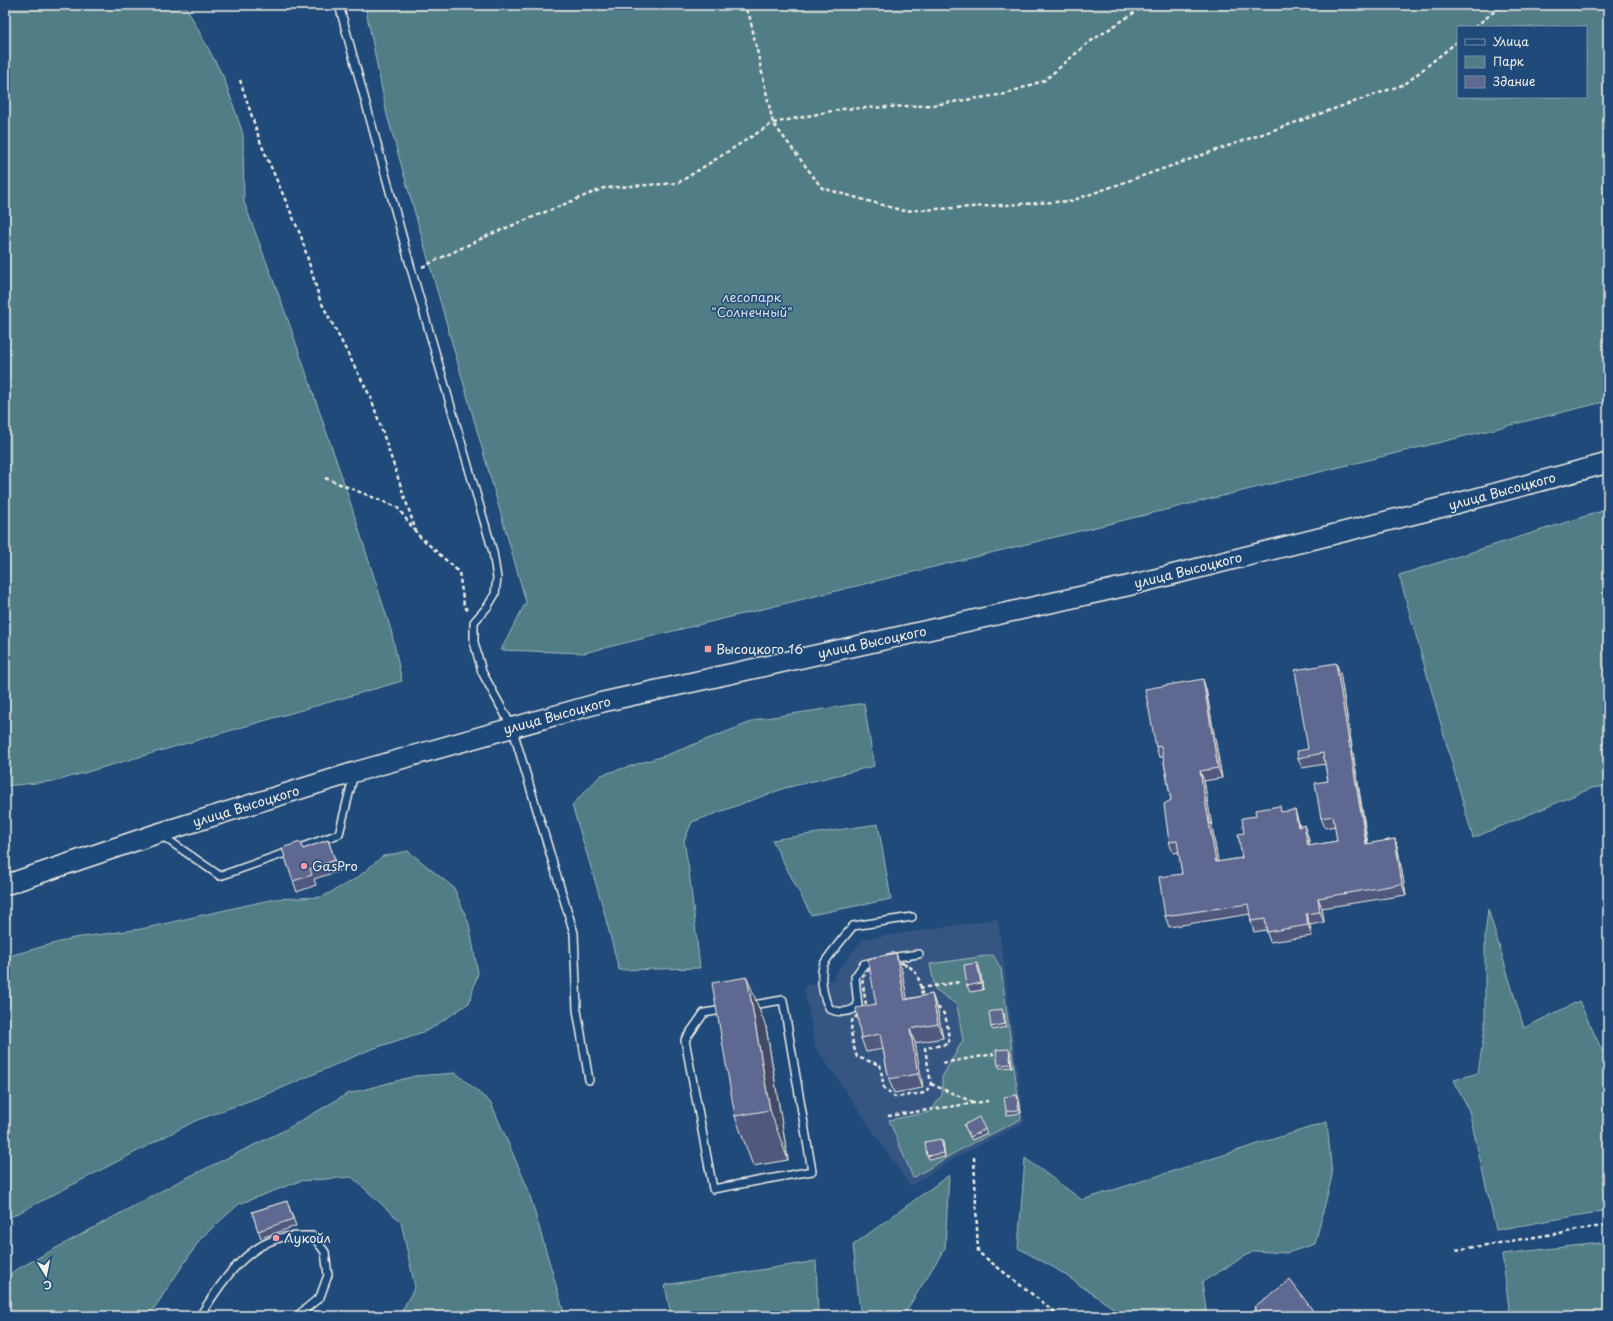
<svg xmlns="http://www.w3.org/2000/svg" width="1613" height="1321" font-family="'Playpen Sans',sans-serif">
  <rect width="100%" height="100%" fill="#1f4a7a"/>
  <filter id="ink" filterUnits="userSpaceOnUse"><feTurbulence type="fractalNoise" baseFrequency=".025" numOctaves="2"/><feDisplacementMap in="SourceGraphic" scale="8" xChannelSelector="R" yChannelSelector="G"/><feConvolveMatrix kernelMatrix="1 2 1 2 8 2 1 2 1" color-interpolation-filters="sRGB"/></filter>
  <g filter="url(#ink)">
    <!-- built -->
    <polygon fill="#365683" points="998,919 1024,1122 959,1156 910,1186 815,1046 804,986 834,980 834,975 863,939"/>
    <!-- green -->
    <g fill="#517d86" stroke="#a2b7b7" fill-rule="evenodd">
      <polygon points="5,5 185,5 224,78 243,134 244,202 288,320 344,483 391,630 402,681 56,781 5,786"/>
      <path d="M365,5H1608V401L584,653L501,650L526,602L387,115ZM1458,27H1586V97H1458Z"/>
      <polygon points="1602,511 1608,547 1608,786 1592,788 1473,838 1399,575"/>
      <polygon points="864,703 874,766 785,788 692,822 684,841 689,871 700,968 619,970 602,904 572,805 601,775 667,755 759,719"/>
      <polygon points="878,824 891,899 811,915 772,840"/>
      <polygon points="408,851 454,888 469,924 478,973 469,1003 429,1030 369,1050 275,1091 195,1121 5,1220 5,957 74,938 141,929 274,899 322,897 357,878 383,856"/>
      <polygon points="1488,909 1524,1028 1579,1001 1608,1063 1608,1210 1496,1230 1469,1111 1454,1080 1478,1073 1485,1027 1485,936"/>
      <polygon points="993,955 1001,969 1021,1119 956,1152 913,1178 889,1120 930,1112 942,1095 942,1077 963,1040 957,1005 935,989 930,964"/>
      <polygon points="456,1073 491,1103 528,1189 565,1316 399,1316 415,1287 401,1222 352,1177 300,1181 239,1204 201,1238 149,1316 5,1316 5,1290 12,1272 176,1183 285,1130 347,1094 415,1076"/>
      <polygon points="1327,1122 1332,1176 1315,1244 1287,1253 1254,1251 1202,1282 1207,1316 1118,1316 1113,1308 1058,1270 1018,1248 1025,1158 1082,1200"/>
      <polygon points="949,1175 945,1248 903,1316 880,1316 860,1310 853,1245"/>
      <polygon points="1608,1242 1608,1316 1510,1316 1502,1254"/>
      <polygon points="816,1261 818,1313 802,1316 671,1316 665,1285"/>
    </g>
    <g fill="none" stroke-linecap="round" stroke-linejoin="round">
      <!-- lane casing -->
      <g stroke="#f4f1e8" stroke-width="10">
        <g id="lane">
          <polyline points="339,5 412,272 493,552 497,578 495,594 488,606 474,622 474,642 482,672 512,727 574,933 577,1010 589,1080"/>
          <polyline points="161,835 220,876 339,834 354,774"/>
          <polyline points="889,958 919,954"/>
          <path d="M877,961L864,964L855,977L858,1006C850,1013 838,1013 830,1009C823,998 820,979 823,966C825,959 847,934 853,926L912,917"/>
          <polygon points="783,1000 812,1171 713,1189 685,1040 704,1013"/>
          <path d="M200,1316C219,1286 241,1251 276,1239C287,1235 301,1236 313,1236L325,1252L328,1275L320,1297L297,1316"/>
        </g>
      </g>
      <!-- secondary casing -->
      <g stroke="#f4f1e8" stroke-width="22">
        <polyline id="secondary" points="5,885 159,833 355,772 603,702 1127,586 1447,506 1608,463"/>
      </g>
      <!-- path -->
      <g stroke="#f4f1e8" stroke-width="2.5" stroke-dasharray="4 3" stroke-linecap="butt">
        <polyline points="741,5 749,14 773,123 822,188 904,211 1071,201 1405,84 1458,41"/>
        <polyline points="1475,27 1502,5"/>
        <polyline points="240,80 261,144 301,236 320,300 371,398 417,534 459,572 464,605 469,613"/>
        <polyline points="422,267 489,235 604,188 678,183 773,123 842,109 933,105 1005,94 1045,80 1088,43 1146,5"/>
        <polyline points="325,478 397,507 416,532"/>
        <path d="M903,963C923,972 919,988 925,1006C948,1003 947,1024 949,1041L948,1044L925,1048L931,1084L925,1093L895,1097L884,1088L880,1065L857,1057C853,1046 849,1029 853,1018L867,1012L862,978L871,967Z"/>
        <polyline points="920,988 960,982"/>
        <polyline points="943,1063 994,1054"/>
        <polyline points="931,1084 975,1103"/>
        <polyline points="888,1116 988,1101"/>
        <polyline points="974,1157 978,1252 1060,1316"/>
        <polyline points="1456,1250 1608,1225"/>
      </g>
      <!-- lane -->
      <use href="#lane" stroke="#1f4a7a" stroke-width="7"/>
      <!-- secondary -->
      <use href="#secondary" stroke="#1f4a7a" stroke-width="19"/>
    </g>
    <!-- wall -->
    <g fill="#51597d" stroke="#f4f1e8">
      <polygon points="1340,673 1368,844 1395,839 1398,850 1406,895 1322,908 1324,922 1310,925 1312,936 1270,942 1266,930 1254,932 1251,921 1250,914 1169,927 1165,916 1182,874 1179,852 1173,853 1169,842 1171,800 1163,757 1159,757 1156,747 1206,689 1222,778 1204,781 1218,862 1242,858 1244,833 1282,812 1298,820 1300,826 1308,836 1310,846 1337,841 1335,826 1325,828 1321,818 1328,781 1325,764 1302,768 1298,758 1308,749"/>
      <polygon points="328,840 339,871 314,879 316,885 297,892 282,848 303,849"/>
      <polygon points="977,963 980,970 983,990 970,992 967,986"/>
      <polygon points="901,967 907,999 932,994 937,1008 943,1038 915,1043 923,1088 894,1093 889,1079 883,1049 866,1052 861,1038 876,1004"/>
      <polygon points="1004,1013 1006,1027 993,1030 991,1027"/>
      <polygon points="766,1027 788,1160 753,1166 735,1116"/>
      <polygon points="1010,1052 1012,1067 1000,1068 998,1065"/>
      <polygon points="1019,1099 1021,1113 1007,1115 1006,1111"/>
      <polygon points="964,1125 985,1129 987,1133 972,1140"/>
      <polygon points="943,1142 945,1157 929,1159 927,1156"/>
      <polygon points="287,1201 296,1226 261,1238 252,1212"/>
      <polygon points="1254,1307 1317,1316 1258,1316"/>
    </g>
    <!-- shaded-wall -->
    <g fill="#424966" stroke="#f4f1e8">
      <polygon points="1336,663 1340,673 1369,855 1366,844"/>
      <polygon points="1203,679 1206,689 1222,778 1218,768"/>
      <polygon points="1200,771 1204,781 1220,873 1216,862"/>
      <polygon points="1295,810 1298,820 1301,837 1298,827"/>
      <polygon points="1304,825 1308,836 1311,857 1308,846"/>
      <polygon points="1395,839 1398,850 1406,895 1402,884"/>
      <polygon points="1318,898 1322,908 1324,922 1320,912"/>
      <polygon points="1306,914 1310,925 1312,936 1308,925"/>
      <polygon points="896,953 901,967 910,1013 905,1000"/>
      <polygon points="977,963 980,970 983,990 981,983"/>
      <polygon points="747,977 766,1027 788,1160 770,1110"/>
      <polygon points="932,994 937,1008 943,1038 938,1024"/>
      <polygon points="910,1029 915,1043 923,1088 918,1074"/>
      <polygon points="1009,1049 1010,1052 1012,1067 1011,1064"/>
      <polygon points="1017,1095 1019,1099 1021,1113 1019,1110"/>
      <polygon points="941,1139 943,1142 945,1157 944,1153"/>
    </g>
    <!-- building -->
    <g fill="#5e6891" stroke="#f4f1e8">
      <polygon points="1336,663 1366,844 1395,839 1402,884 1318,898 1320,912 1306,914 1308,925 1267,932 1265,919 1251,921 1248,904 1165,916 1159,877 1182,874 1177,841 1169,842 1164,804 1171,800 1161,746 1156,747 1145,689 1203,679 1218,768 1200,771 1216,862 1242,858 1238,834 1244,833 1242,818 1256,816 1255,810 1280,806 1281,812 1295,810 1298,827 1304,825 1308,846 1337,841 1333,816 1321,818 1315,783 1328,781 1323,753 1298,758 1297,751 1308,749 1295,670"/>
      <polygon points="328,840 335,860 310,869 312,875 293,881 282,848 300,842 303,849"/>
      <polygon points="896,953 905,1000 932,994 938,1024 910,1029 918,1074 889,1079 880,1034 861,1038 856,1008 876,1004 868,959"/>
      <polygon points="977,963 981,983 967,986 964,965"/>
      <polygon points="747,977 770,1110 735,1116 712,983"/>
      <polygon points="1002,1009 1005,1024 991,1027 989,1012"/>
      <polygon points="1009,1049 1011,1064 998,1065 996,1050"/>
      <polygon points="1017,1095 1019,1110 1006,1111 1004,1097"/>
      <polygon points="979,1117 985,1129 970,1137 964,1125"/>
      <polygon points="941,1139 944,1153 927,1156 925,1142"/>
      <polygon points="287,1201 293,1219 258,1231 252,1212"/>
      <polygon points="1290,1280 1317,1316 1261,1316 1254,1307"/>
    </g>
  </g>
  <!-- markers -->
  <g fill="#ff9aa2" stroke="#1f4a7a" stroke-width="1.5">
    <rect x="704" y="645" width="8" height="8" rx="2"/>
    <circle cx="304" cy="866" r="4"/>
    <circle cx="276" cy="1238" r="4"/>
  </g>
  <g text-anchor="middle" stroke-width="3" stroke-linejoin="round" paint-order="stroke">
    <!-- park labels -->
    <g font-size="13" fill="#dce0d9" stroke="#1f4a7a">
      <text x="752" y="302">лесопарк<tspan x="752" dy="15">"Солнечный"</tspan></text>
    </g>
    <!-- street labels -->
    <g font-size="13" fill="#f4f1e8" stroke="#1f4a7a">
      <text transform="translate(1502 491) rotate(-15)" y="5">улица Высоцкого</text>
      <text transform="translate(1188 570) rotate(-14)" y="5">улица Высоцкого</text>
      <text transform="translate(872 642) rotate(-12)" y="5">улица Высоцкого</text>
      <text transform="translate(557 715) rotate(-15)" y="5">улица Высоцкого</text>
      <text transform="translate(246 806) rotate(-17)" y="5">улица Высоцкого</text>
    </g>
    <!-- poi labels -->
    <g font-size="13" fill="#f4f1e8" stroke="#1f4a7a" text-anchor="start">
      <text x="716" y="654">Высоцкого 16</text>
      <text x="312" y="871">GasPro</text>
      <text x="284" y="1243">Лукойл</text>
    </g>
  </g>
  <!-- margin -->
  <rect width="1613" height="1321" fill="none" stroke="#1f4a7a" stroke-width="20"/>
  <rect x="10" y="10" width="1593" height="1301" fill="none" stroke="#f4f1e8" stroke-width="1.5" filter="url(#ink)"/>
  <!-- legend -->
  <rect x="1457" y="26" width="130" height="72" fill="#1f4a7a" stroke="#748da6"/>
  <rect x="1465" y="39" width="20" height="6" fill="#1f4a7a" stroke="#748da6"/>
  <text x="1493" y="46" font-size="12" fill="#f4f1e8">Улица</text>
  <rect x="1465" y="56" width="20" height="12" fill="#517d86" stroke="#748da6"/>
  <text x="1493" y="66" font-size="12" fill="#f4f1e8">Парк</text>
  <rect x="1465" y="76" width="20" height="12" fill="#5e6891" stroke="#748da6"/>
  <text x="1493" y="86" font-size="12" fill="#f4f1e8">Здание</text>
  <!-- north arrow -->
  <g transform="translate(46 1275) rotate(170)" stroke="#1f4a7a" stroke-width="3" paint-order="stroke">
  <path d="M0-3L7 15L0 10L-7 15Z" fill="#f4f1e8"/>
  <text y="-6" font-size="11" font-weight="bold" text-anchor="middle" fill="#f4f1e8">С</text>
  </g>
</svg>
